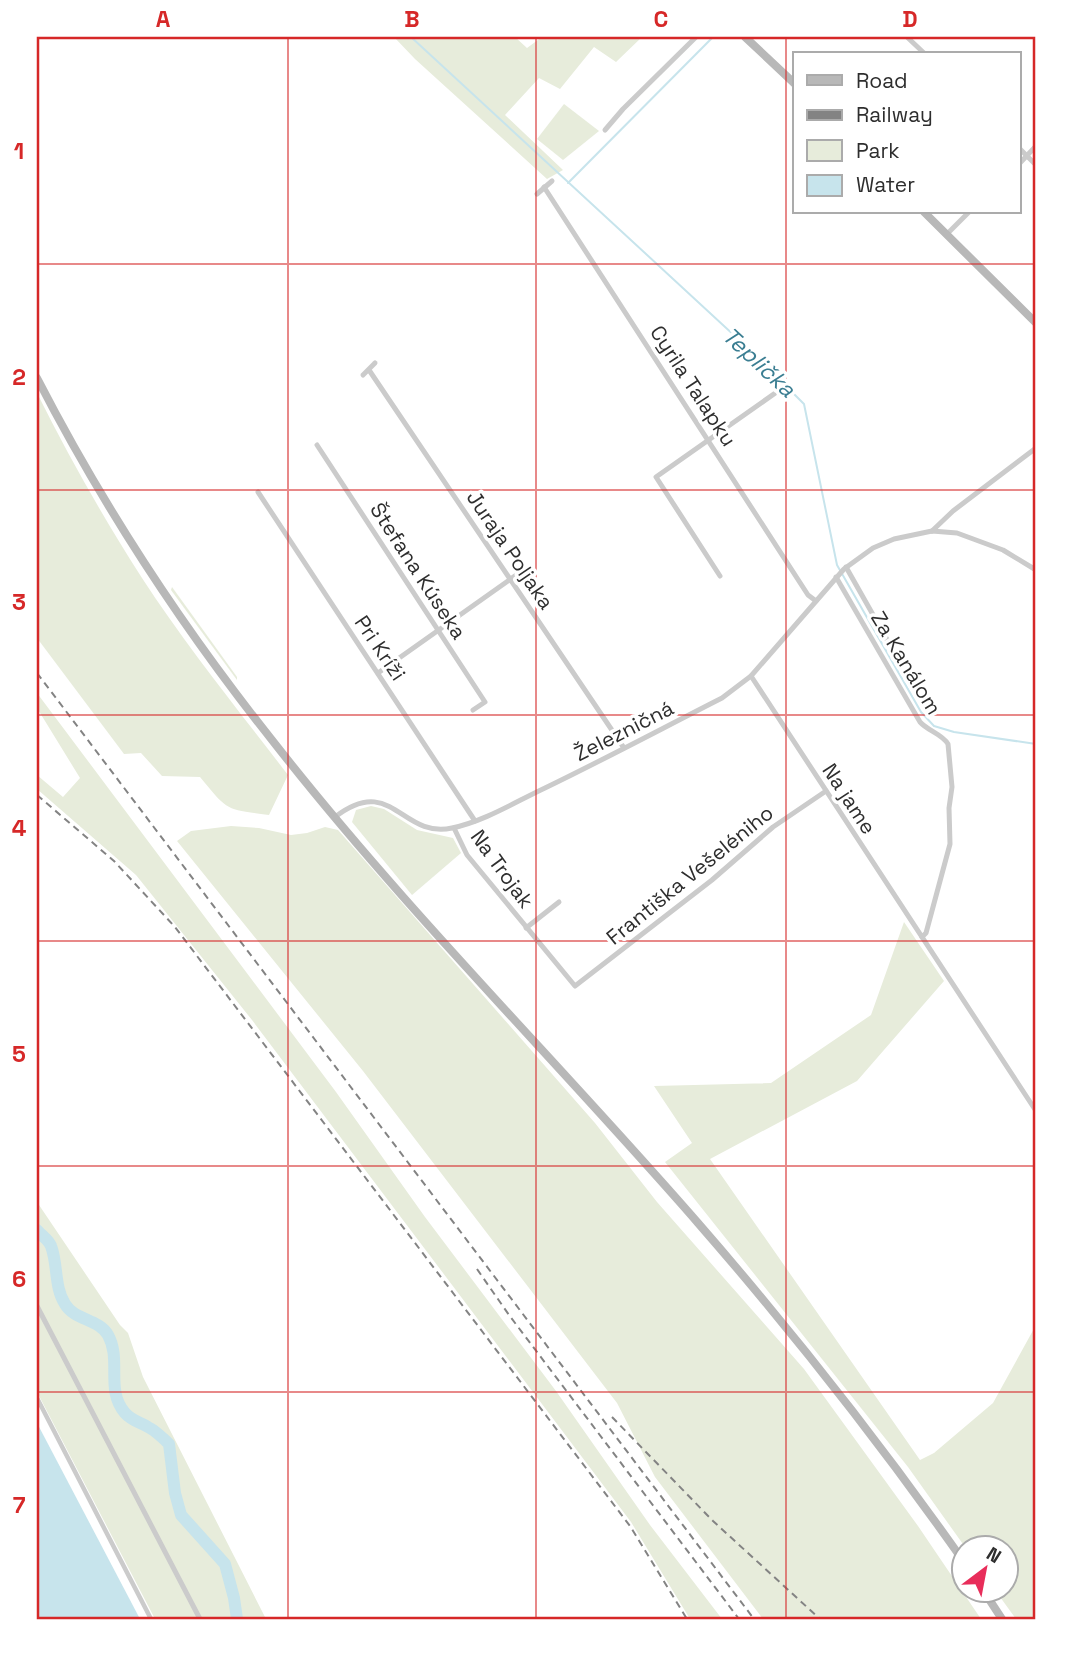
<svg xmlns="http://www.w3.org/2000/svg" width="1073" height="1656" font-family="'Space Grotesk',sans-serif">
  <rect width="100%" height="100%" fill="#fff"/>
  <!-- green -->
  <g fill="#e7ecdb">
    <polygon points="394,37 515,37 527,48 542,37 642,37 616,62 594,47 560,89 539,78 505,115 563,170 547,179 415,59"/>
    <polygon points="564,104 599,131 563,160 537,139"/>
    <path d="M37,393C69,457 104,519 142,578C187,647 239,711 288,775L269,815C225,809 229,812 200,777L162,776L141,753L124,754L37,638Z"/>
    <polygon points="172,587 237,677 237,680 171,590"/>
    <polygon points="37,693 336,1092 425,1217 556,1391 650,1525 722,1619 690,1619 631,1522 252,1020 136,875 37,789 37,775 63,797 80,778 37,708"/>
    <polygon points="371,806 384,809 417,830 453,838 461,853 412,895 352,822 356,810"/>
    <polygon points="231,826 259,828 291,835 307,833 325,827 338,830 595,1123 657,1202 804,1369 918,1526 981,1619 763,1619 655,1477 617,1403 363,1071 177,841 191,831"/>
    <polygon points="904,922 944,981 857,1081 710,1159 920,1460 934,1453 993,1403 1036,1325 1036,1619 1016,1619 995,1590 1006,1590 1006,1548 965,1547 908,1467 665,1162 692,1143 654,1086 771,1083 871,1015"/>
    <polygon points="37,1202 120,1325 128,1333 143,1377 266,1619 155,1619 37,1392"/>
  </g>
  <!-- water -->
  <polygon fill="#c7e4ec" points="37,1423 140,1619 37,1619"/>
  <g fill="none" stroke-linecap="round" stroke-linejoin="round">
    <!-- stream -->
    <g stroke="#c7e4ec" stroke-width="2">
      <polyline points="411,37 750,350 804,404 837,565 921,712 934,726 954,732 1036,744"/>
      <polyline points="568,183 713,37"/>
    </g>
    <!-- river -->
    <path stroke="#c7e4ec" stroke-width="12" d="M37,1230C41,1235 49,1240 51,1246C58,1264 54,1287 65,1304C74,1320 99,1319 108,1335C122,1360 105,1390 125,1413C132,1421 140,1422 148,1427C156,1431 163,1438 169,1444L175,1493L181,1515L225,1564L234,1598L237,1619"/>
    <!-- pedestrian -->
    <polyline stroke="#cbcbcb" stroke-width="4.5" points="37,1398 151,1619"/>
    <!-- minor -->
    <g stroke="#cbcbcb" stroke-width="5">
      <polyline points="907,37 925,54"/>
      <polyline points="605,130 623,109 696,37"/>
      <polyline points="1019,148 1036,165"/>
      <polyline points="1019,164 1036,146"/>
      <polyline points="544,187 808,595 816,601"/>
      <polyline points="537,194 552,181"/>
      <polyline points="947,234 969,212"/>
      <polyline points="369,370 624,748"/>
      <polyline points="363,375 375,363"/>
      <polyline points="317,445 485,702 473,710"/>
      <polyline points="258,492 475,821"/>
      <polyline points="932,531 953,511 1036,448"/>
      <polyline points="846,567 889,643"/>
      <polyline points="720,576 656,477 781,389"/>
      <path d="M836,577L920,722C928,731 942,734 948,744L952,787L949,808L950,844L926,933L922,937"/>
      <polyline points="378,673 522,571"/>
      <polyline points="751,676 1036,1111"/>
      <path d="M335,817C392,773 401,839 452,828C485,821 515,802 545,788C605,759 663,728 722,698L751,676L844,569L873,548L894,539L932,531L957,533L1003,550L1036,570"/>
      <polyline points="454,828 467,855 575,986 712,880 773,827 826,791"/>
      <polyline points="526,928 559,902"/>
      <polyline points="37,1306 200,1619"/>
    </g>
    <!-- secondary -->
    <g stroke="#b8b8b8" stroke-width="8">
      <polyline points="745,37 795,84"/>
      <polyline points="924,212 1036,323"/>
      <path d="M37,378C103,506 182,627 272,740C404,909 557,1061 698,1223C792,1331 881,1444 964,1562"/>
      <polyline points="983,1590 1002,1619"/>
    </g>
    <!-- rail -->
    <g stroke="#838383" stroke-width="2" stroke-dasharray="7 5" stroke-linecap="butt">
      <polyline points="37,673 754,1619"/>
      <polyline points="37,795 114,861 175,927 630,1526 687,1619"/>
      <polyline points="477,1269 509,1315 739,1619"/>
      <polyline points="612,1417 713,1521 820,1619"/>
    </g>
  </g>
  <!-- grid -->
  <path fill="none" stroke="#d62828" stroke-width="2" stroke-opacity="0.55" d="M288,37V1619M536,37V1619M786,37V1619M37,264H1036M37,490H1036M37,715H1036M37,941H1036M37,1166H1036M37,1392H1036"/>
  <g text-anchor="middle" stroke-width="7" stroke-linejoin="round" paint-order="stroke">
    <!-- street labels -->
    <g font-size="21" fill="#2e2e2e" stroke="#fff">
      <text transform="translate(693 386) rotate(57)" y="7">Cyrila Talapku</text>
      <text transform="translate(510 550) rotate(56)" y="7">Juraja Poljaka</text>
      <text transform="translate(418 571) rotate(57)" y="7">Štefana Kúseka</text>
      <text transform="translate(380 648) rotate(56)" y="7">Pri Kríži</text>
      <text transform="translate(906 663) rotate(59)" y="7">Za Kanálom</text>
      <text transform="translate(624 731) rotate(-27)" y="7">Železničná</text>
      <text transform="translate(849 799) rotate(57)" y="7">Na jame</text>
      <text transform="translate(502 869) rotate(54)" y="7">Na Trojak</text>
      <text transform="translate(690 875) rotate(-39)" y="7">Františka Vešeléniho</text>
    </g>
    <!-- water labels -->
    <g font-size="23" font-style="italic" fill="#3b7e92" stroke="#fff">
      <text transform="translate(759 362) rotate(43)" y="8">Teplička</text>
    </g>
  </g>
  <!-- border -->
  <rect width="1073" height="1656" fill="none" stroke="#ffffff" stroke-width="77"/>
  <!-- legend -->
  <rect x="793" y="52" width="228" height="161" fill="#ffffff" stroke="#ababab" stroke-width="2"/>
  <rect x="807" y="75" width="35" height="10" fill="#b8b8b8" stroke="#ababab" stroke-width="2"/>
  <text x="856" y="88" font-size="21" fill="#2e2e2e">Road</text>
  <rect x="807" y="110" width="35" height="10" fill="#838383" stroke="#ababab" stroke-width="2"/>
  <text x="856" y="122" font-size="21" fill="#2e2e2e">Railway</text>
  <rect x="807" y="140" width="35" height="21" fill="#e7ecdb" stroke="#ababab" stroke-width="2"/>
  <text x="856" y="158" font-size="21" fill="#2e2e2e">Park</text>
  <rect x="807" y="175" width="35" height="21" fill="#c7e4ec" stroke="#ababab" stroke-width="2"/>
  <text x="856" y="192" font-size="21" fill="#2e2e2e">Water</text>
  <!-- north arrow -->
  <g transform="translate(985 1569) rotate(32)"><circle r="33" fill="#ffffff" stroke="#ababab" stroke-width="2"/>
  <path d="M0-5L12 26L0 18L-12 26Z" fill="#e82d5a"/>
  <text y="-10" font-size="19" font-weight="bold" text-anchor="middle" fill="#2e2e2e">N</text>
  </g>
  <rect x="38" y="38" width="996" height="1580" fill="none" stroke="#d62828" stroke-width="2.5"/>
  <g font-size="23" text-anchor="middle" font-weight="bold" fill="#d62828">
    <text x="163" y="27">A</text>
    <text x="412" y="27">B</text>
    <text x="661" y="27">C</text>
    <text x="910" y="27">D</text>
    <text x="19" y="159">1</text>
    <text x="19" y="385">2</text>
    <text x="19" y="610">3</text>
    <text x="19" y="836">4</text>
    <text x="19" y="1062">5</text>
    <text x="19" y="1287">6</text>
    <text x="19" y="1513">7</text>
  </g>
</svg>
